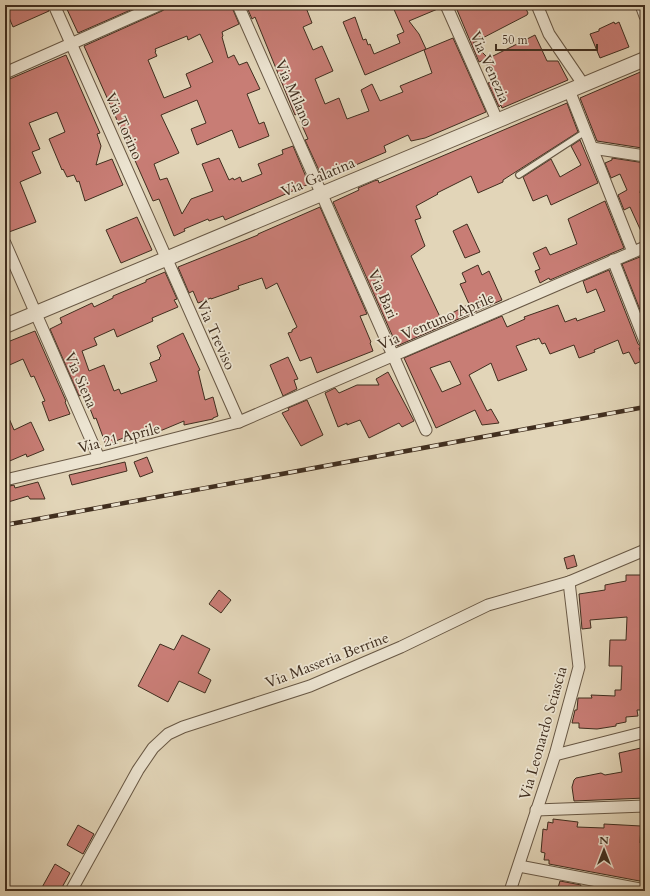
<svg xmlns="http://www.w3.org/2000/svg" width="650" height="896" font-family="Cardo,serif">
  <rect width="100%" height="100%" fill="#e2d5b8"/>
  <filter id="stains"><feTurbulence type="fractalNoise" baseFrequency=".005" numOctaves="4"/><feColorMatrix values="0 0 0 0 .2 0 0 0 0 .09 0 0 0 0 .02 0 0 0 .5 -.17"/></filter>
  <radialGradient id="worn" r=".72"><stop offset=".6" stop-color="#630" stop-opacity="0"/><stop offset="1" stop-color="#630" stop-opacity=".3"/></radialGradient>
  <!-- building -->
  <g fill="#c87d75" stroke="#402e1f" fill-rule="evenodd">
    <polygon points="5,5 47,5 49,11 13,27 5,8"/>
    <polygon points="65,5 142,5 78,33"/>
    <path d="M166,5H231L239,24L222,32L223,36L222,37L228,58L234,55L239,65L247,62L260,89L247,94L259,124L264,122L269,136L239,148L232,130L197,145L191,129L206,123L197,100L161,115L179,153L154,164L160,180L167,178L182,214L191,199L213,191L202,164L219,158L229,180L233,178L234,180L240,177L242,182L262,174L258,164L283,154L282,150L293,146L309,184L225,220L223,216L209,221L208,219L184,229L185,231L174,236L159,199L153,201L84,46L162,11L165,9ZM200,34L213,62L186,74L191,87L164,98L148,60L157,56L155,52L156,51L155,49L187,36L188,40Z"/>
    <polygon points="246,5 305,5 312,23 303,27 313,50 322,46 333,71 315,79 325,104 339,98 347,119 369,111 361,90 372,84 380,101 403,92 400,86 432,73 424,50 453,38 486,112 425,138 411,141 408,135 384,146 386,152 323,179 305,140 308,139 297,114 295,115 286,93 255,17 252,19"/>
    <polygon points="392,5 439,5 440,8 409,21 419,34 426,49 365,75 343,22 355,17 363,40 366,39 368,45 370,44 374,54 400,43 397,35 404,32"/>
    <polygon points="455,5 524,5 528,13 527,15 473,43 488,58 479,62"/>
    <polygon points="614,22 615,24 619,22 629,47 600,58 590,34 599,31 599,29"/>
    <polygon points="535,35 547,61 558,61 568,80 502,108 501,105 499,107 488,83 494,81 485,60"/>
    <polygon points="66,55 100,133 97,134 101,146 96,165 112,159 123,185 85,201 79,181 77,182 74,175 67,177 63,169 62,170 49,139 65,132 57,112 29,123 40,149 32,152 41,173 20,182 36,222 9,232 5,222 5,81"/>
    <polygon points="645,70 645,147 642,148 597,141 580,98"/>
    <polygon points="567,103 578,132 503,180 503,182 478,193 471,176 437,193 438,194 416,206 421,218 415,220 425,246 411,256 441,319 469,304 460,284 466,282 462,273 478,265 482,275 489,271 502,300 397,346 333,202 359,190 358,188 374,181 378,180 379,183"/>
    <polygon points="580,140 598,183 551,205 547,195 533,201 523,177 551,159 560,177 581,165 571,146"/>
    <polygon points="612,158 645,163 640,193 645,195 645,240 630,207 624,210 618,195 627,190 620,174 611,178 605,163 612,160"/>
    <polygon points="605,201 624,248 550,280 549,278 540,283 535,271 540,269 533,253 546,247 550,255 577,244 568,219"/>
    <polygon points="320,207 367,314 360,316 371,342 370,343 373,351 317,373 311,357 300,361 288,333 292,332 292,330 297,327 277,283 266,289 262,278 238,286 239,289 211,299 211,298 198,303 193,291 189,293 178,267 258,235 258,234"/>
    <polygon points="137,217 152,250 121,263 106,230"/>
    <polygon points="467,224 480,252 465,258 453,231"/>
    <polygon points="645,255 645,320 644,320 622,264"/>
    <path d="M609,270L638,344L642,347L639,348L644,360L635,364L629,352L623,354L618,340L594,350L595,352L579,358L574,345L550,354L545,343L542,344L539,338L535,340V339L516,346L527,370L498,381L491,363L469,375L487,411L491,409L499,423L482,425L475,410L436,428L404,358L502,316L507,327L525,319L524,317L558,305L565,322L576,318L577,321L605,311L596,289L587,293L583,281ZM450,361L461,384L442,392L430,368Z"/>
    <polygon points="165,272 177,299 174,300 178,307 152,318 153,321 117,337 114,329 94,338 97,345 82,351 89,371 104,365 114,391 119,389 121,394 157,381 150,363 160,359 159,358 161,356 157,346 183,333 200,370 198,371 205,400 213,397 218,416 213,418 213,419 184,425 184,421 160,431 158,427 139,435 138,432 106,445 96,418 94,419 84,393 79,396 50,329 62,323 60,318 92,303 94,307 113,298 113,296 146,282 146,280"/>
    <polygon points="35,331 66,401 65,402 70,414 49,421 42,402 45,401 34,376 31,377 23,359 5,367 5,343"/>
    <polygon points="288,357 298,379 294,380 297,389 283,396 270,365"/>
    <polygon points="388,372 414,421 402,427 399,423 369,438 360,420 347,425 347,423 338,427 325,393 335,388 339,393 357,385 379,385 376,379"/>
    <polygon points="307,400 323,435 301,446 282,413 289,410 288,408"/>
    <polygon points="5,409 14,430 31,422 44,450 27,457 26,454 5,463"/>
    <polygon points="147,457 153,472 140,477 134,462"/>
    <polygon points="125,462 127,471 72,485 69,475"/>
    <polygon points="38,482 45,499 30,499 28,496 5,503 5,487 14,485 15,488"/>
    <polygon points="574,555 577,566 567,569 564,558"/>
    <polygon points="626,575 645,575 645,710 637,710 638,716 626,717 626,722 616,724 616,726 597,729 579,728 579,723 572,723 575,710 577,710 578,698 592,698 591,695 615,696 615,690 621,690 622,666 609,666 610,640 626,640 627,617 590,620 591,628 582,629 579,594 605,590 605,585 626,581"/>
    <polygon points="219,590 231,600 221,613 209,604"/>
    <polygon points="182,635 210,649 198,673 211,680 205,693 179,681 168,702 138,686 160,644 174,650"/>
    <polygon points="645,747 645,798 574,801 572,787 574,780 576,778 601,773 605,775 622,772 619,753"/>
    <polygon points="553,819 578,822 577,827 604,828 604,824 641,826 640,843 645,843 645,882 549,864 549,860 544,860 545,853 541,852 543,829 547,830 548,822 553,823"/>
    <polygon points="78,825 94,834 83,854 67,845"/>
    <polygon points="55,864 70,873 60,891 40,891"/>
    <polygon points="560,881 581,885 579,891 557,891"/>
  </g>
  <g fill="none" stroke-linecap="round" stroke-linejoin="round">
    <!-- service casing -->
    <g stroke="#685845" stroke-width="8">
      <polyline id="service" points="519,175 585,132"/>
    </g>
    <!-- minor casing -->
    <g stroke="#685845" stroke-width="13">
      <g id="minor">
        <polyline points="54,5 239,422"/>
        <polyline points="238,5 426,430"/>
        <polyline points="446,5 497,120"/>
        <polyline points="537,5 549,34 583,84"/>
        <polyline points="641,5 645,16"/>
        <polyline points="5,73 159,5"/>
        <polyline points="569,90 633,252"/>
        <polyline points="592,148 645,156"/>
        <polyline points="5,243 99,458"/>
        <polyline points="613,260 645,341"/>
        <polyline points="5,480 99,458 239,422 645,247"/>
        <polyline points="555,755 645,732"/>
        <polyline points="536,810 645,806"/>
        <polyline points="519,866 645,890"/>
        <polyline points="71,891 138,770 153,748 168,734 183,727 310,686 401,647 488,605 569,582 645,550"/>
        <polyline points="510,891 555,755 579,667 569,582"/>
      </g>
    </g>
    <!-- tertiary casing -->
    <g stroke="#685845" stroke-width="16">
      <polyline id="tertiary" points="5,326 645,59"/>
    </g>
    <!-- service -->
    <use href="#service" stroke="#ece4d1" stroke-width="5.5"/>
    <!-- minor -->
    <use href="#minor" stroke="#ece4d1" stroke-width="11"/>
    <!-- tertiary -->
    <use href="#tertiary" stroke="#ece4d1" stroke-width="14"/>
    <!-- rail casing -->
    <g stroke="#402e1f" stroke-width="4.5">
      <polyline id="rail" points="5,525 645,407"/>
    </g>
    <!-- rail -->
    <use href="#rail" stroke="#ece4d1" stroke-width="3" stroke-dasharray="9" stroke-linecap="butt"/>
  </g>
  <g text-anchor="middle" stroke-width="3.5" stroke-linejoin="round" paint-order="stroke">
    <!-- street labels -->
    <g font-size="15" fill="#402e1f" stroke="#ece4d1">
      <text transform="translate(490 67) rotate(66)" y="5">Via Venezia</text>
      <text transform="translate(294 93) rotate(66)" y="5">Via Milano</text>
      <text transform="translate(124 126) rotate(66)" y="5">Via Torino</text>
      <text transform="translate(318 177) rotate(-23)" y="5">Via Galatina</text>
      <text transform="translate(383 294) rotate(66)" y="5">Via Bari</text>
      <text transform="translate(436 321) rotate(-23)" y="5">Via Ventuno Aprile</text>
      <text transform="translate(216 335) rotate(66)" y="5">Via Treviso</text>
      <text transform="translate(81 380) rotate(66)" y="5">Via Siena</text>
      <text transform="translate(119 438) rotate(-14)" y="5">Via 21 Aprile</text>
      <text transform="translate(327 660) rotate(-21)" y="5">Via Masseria Berrine</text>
      <text transform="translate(543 733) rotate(-74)" y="5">Via Leonardo Sciascia</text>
    </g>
  </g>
  <!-- margin -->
  <rect width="650" height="896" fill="none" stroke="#e2d5b8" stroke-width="20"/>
  <rect x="6" y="6" width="638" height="884" fill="none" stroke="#402e1f" stroke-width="2"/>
  <rect x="10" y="10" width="630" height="876" fill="none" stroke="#402e1f"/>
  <!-- north arrow -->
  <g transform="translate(604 850)" stroke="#ece4d1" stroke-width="3" paint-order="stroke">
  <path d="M0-3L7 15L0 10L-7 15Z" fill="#402e1f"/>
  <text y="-6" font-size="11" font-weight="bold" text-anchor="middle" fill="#402e1f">N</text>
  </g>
  <!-- scale -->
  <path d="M496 44v6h101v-6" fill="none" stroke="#402e1f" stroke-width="2"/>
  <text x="502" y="44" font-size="12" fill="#402e1f" stroke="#ece4d1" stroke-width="3" paint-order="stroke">50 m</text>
  <rect width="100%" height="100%" filter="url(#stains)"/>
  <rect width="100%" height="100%" fill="url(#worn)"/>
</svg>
